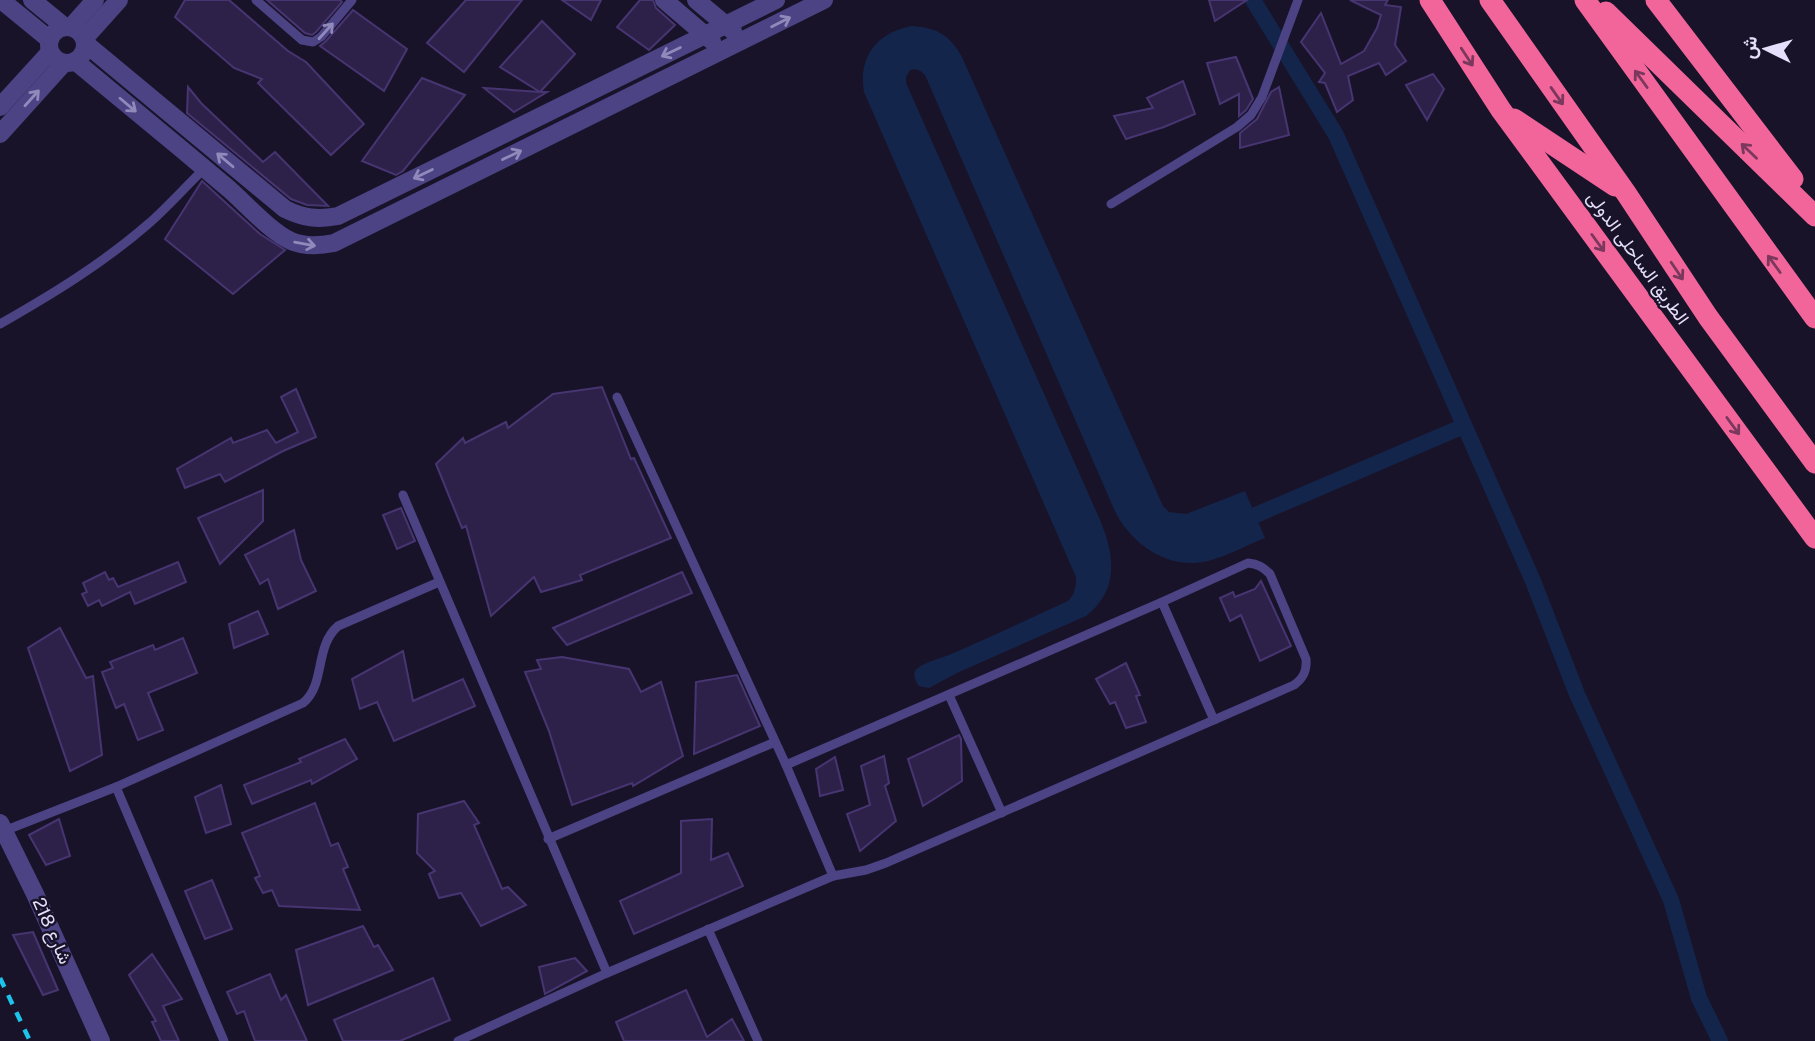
<svg xmlns="http://www.w3.org/2000/svg" width="1815" height="1041" font-family="'Public Sans',Vazirmatn,sans-serif">
  <rect width="100%" height="100%" fill="#191329"/>
  <!-- water -->
  <path fill="#14254c" d="M912,26C937,28 948,34 961,55L1163,506L1169,512L1186,514L1245,491L1265,538C1247,545 1228,556 1208,561C1169,571 1130,544 1114,509L925,75C920,70 917,68 910,70L906,77V83L1100,520C1115,556 1119,590 1086,616L959,672L929,688L919,686C916,682 913,677 915,671C919,664 941,658 949,655C989,638 1028,619 1068,601C1075,594 1076,587 1076,577L864,92C858,56 878,32 912,26Z"/>
  <g fill="none" stroke-linecap="round" stroke-linejoin="round">
    <!-- canal -->
    <g stroke="#14254c" stroke-width="16">
      <polyline points="1253,0 1336,135 1533,581 1577,694 1671,900 1699,998 1720,1041"/>
      <polyline points="1237,523 1464,426"/>
    </g>
  </g>
  <!-- building -->
  <g fill="#2d2149" stroke="#473572" stroke-width="2">
    <polygon points="185,0 229,0 288,51 306,62 364,124 331,155 258,83 262,79 234,68 175,17"/>
    <polygon points="267,0 340,0 342,2 316,32 312,35 305,33"/>
    <polygon points="466,0 522,0 464,72 427,43"/>
    <polygon points="562,0 601,0 591,20"/>
    <polygon points="640,0 653,0 656,8 675,25 649,50 617,27"/>
    <polygon points="1209,0 1247,0 1215,21"/>
    <polygon points="1350,0 1388,0 1385,5 1401,7 1395,45 1406,61 1386,75 1379,63 1348,76 1353,100 1337,112 1325,83 1319,82 1325,73 1301,42 1321,13 1341,64 1364,51 1377,28 1381,15"/>
    <polygon points="353,10 407,49 384,91 320,46 326,41"/>
    <polygon points="542,21 575,54 540,92 500,67"/>
    <polygon points="1236,57 1253,99 1246,110 1239,116 1239,94 1220,104 1207,63"/>
    <polygon points="1433,74 1444,89 1427,120 1406,85"/>
    <polygon points="422,78 465,95 403,171 396,175 362,161"/>
    <polygon points="1183,81 1195,114 1164,127 1126,139 1114,116 1153,108 1147,98"/>
    <polygon points="188,87 201,103 263,162 275,152 328,206 307,205 291,199 187,113"/>
    <polygon points="1279,87 1289,135 1240,148 1240,133 1257,119 1271,92"/>
    <polygon points="484,88 540,92 547,92 514,112"/>
    <polygon points="202,181 260,234 285,250 233,294 165,239"/>
    <polygon points="602,387 631,459 634,458 671,538 580,575 582,580 541,592 534,577 491,616 466,526 462,528 436,464 463,438 465,443 506,422 508,428 553,394"/>
    <polygon points="296,389 316,437 283,451 225,482 220,474 185,488 177,469 231,438 233,443 267,430 276,443 298,432 281,397"/>
    <polygon points="263,490 263,521 220,564 198,518"/>
    <polygon points="401,508 415,541 397,549 383,515"/>
    <polygon points="294,530 301,560 316,591 278,609 268,579 260,584 245,555"/>
    <polygon points="178,562 186,582 135,604 130,592 102,606 99,600 88,606 82,594 87,592 83,583 105,572 109,580 113,578 118,587"/>
    <polygon points="682,572 692,593 567,645 553,628"/>
    <polygon points="1261,581 1291,646 1260,661 1241,615 1230,621 1220,598 1233,592 1235,597 1255,589"/>
    <polygon points="258,611 268,634 234,648 229,624"/>
    <polygon points="60,628 86,678 93,676 102,755 70,771 28,648"/>
    <polygon points="183,638 197,673 148,693 163,730 138,740 124,704 116,708 102,672 113,668 110,662 153,645 155,650"/>
    <polygon points="403,651 413,701 463,679 475,706 394,741 377,702 360,709 352,679"/>
    <polygon points="562,657 629,669 641,692 661,682 683,756 633,786 632,783 572,805 549,731 525,672 541,669 537,660"/>
    <polygon points="1126,663 1140,695 1136,696 1146,722 1126,728 1115,702 1110,704 1096,679"/>
    <polygon points="737,675 760,726 694,754 696,682"/>
    <polygon points="959,735 961,739 962,781 923,806 908,759"/>
    <polygon points="345,739 357,759 312,784 311,780 252,804 244,785 301,762 299,759"/>
    <polygon points="884,756 889,783 885,786 896,821 860,851 847,814 870,805 861,766"/>
    <polygon points="835,757 843,790 820,796 816,769"/>
    <polygon points="221,785 231,824 206,833 195,797"/>
    <polygon points="464,801 479,823 474,825 502,889 508,887 526,905 481,926 461,893 439,898 429,874 435,871 417,853 418,814"/>
    <polygon points="315,803 331,846 338,843 348,867 343,869 360,910 279,906 272,890 263,893 255,878 260,876 242,833"/>
    <polygon points="59,819 70,856 46,865 29,835"/>
    <polygon points="712,819 711,860 728,853 743,886 634,934 620,901 681,873 681,821"/>
    <polygon points="212,880 232,929 205,939 185,891"/>
    <polygon points="363,926 374,947 378,945 393,970 308,1005 296,950"/>
    <polygon points="33,932 58,990 43,995 13,935"/>
    <polygon points="152,954 182,999 163,1006 179,1041 161,1041 152,1022 156,1021 129,975"/>
    <polygon points="575,958 587,971 545,994 539,967"/>
    <polygon points="270,974 281,1000 286,995 307,1041 255,1041 244,1011 237,1014 227,992"/>
    <polygon points="433,978 450,1020 400,1041 343,1041 334,1020"/>
    <polygon points="686,990 707,1037 732,1019 744,1041 624,1041 616,1022"/>
  </g>
  <g fill="none" stroke-linecap="round" stroke-linejoin="round">
    <!-- lane -->
    <g stroke="#4b4384" stroke-width="9">
      <polyline points="256,0 302,40 313,42 321,37 352,0"/>
      <polyline points="1111,204 1237,127 1251,115 1262,97 1298,0"/>
      <path d="M0,324C51,295 102,264 147,225C167,208 185,187 204,169"/>
      <polyline points="617,397 786,765 833,876"/>
      <polyline points="403,495 607,973"/>
      <polyline points="1162,602 1214,720"/>
      <polyline points="949,695 1002,813"/>
      <polyline points="116,787 224,1041"/>
      <path d="M4,831L116,787L303,703C326,684 314,647 338,626L439,582"/>
      <polyline points="548,839 775,742"/>
      <polyline points="708,929 758,1041"/>
      <path d="M458,1041L607,973L833,876L866,870L886,863L1294,685C1304,678 1307,670 1306,659L1270,574C1263,567 1258,564 1248,563L1162,602L786,765"/>
    </g>
    <!-- street -->
    <g stroke="#4b4384" stroke-width="18">
      <polyline points="1,0 50,40"/>
      <polyline points="32,0 65,27"/>
      <polyline points="664,0 712,41"/>
      <polyline points="696,0 733,31"/>
      <polyline points="71,27 95,0"/>
      <circle cx="67" cy="45" r="18"/>
      <polyline points="84,39 119,0"/>
      <path d="M85,43L285,209C303,218 318,220 338,216L776,0"/>
      <path d="M75,61C127,104 178,146 229,189C247,205 271,232 291,241C305,247 319,246 334,243L824,0"/>
      <polyline points="0,107 50,52"/>
      <polyline points="0,134 64,63"/>
      <polyline points="0,823 35,894 101,1041"/>
    </g>
    <!-- highway -->
    <g stroke="#f1659b" stroke-width="21">
      <polyline points="1430,0 1501,110 1815,538"/>
      <polyline points="1490,0 1626,193 1708,317 1815,463"/>
      <polyline points="1585,0 1815,318"/>
      <polyline points="1656,0 1793,179"/>
      <polyline points="1606,12 1815,216"/>
      <polyline points="1514,119 1615,186"/>
    </g>
    <!-- rail -->
    <polyline stroke="#1dc3ea" stroke-width="4.5" stroke-dasharray="10 9" stroke-linecap="butt" points="0,978 30,1041"/>
  </g>
  <!-- one-way arrows -->
  <defs><path id="oneway-shaft" d="M-6 0H5M1.5-3L5.5 0L1.5 3" fill="none" stroke-width="1.6" stroke-linecap="round" stroke-linejoin="round" transform="scale(1.75)"/></defs>
  <g stroke="#9089ba">
    <use href="#oneway-shaft" transform="translate(781 22) rotate(-27)"/>
    <use href="#oneway-shaft" transform="translate(326 31) rotate(-48)"/>
    <use href="#oneway-shaft" transform="translate(671 52) rotate(154)"/>
    <use href="#oneway-shaft" transform="translate(32 98) rotate(-48)"/>
    <use href="#oneway-shaft" transform="translate(128 105) rotate(40)"/>
    <use href="#oneway-shaft" transform="translate(512 155) rotate(-26)"/>
    <use href="#oneway-shaft" transform="translate(225 160) rotate(-140)"/>
    <use href="#oneway-shaft" transform="translate(423 174) rotate(154)"/>
    <use href="#oneway-shaft" transform="translate(305 244) rotate(10)"/>
  </g>
  <g stroke="#7a385c">
    <use href="#oneway-shaft" transform="translate(1467 57) rotate(57)"/>
    <use href="#oneway-shaft" transform="translate(1641 79) rotate(-126)"/>
    <use href="#oneway-shaft" transform="translate(1557 96) rotate(55)"/>
    <use href="#oneway-shaft" transform="translate(1749 151) rotate(-136)"/>
    <use href="#oneway-shaft" transform="translate(1598 243) rotate(54)"/>
    <use href="#oneway-shaft" transform="translate(1774 264) rotate(-126)"/>
    <use href="#oneway-shaft" transform="translate(1677 271) rotate(56)"/>
    <use href="#oneway-shaft" transform="translate(1733 426) rotate(54)"/>
  </g>
  <g text-anchor="middle" stroke-width="5" stroke-linejoin="round" paint-order="stroke">
    <!-- street labels -->
    <g font-size="18" fill="#e5dffc" stroke="#191329">
      <text transform="translate(1638 258) rotate(54)" y="6">الطريق الساحلى الدولى</text>
      <text transform="translate(52 931) rotate(66)" y="6">شارع 218</text>
    </g>
  </g>
  <!-- north arrow -->
  <g transform="translate(1766 49) rotate(275)" stroke="#191329" stroke-width="5" paint-order="stroke">
  <path d="M0-5L12 26L0 18L-12 26Z" fill="#e5dffc"/>
  <text y="-10" font-size="19" font-weight="bold" text-anchor="middle" fill="#e5dffc">ش</text>
  </g>
</svg>
